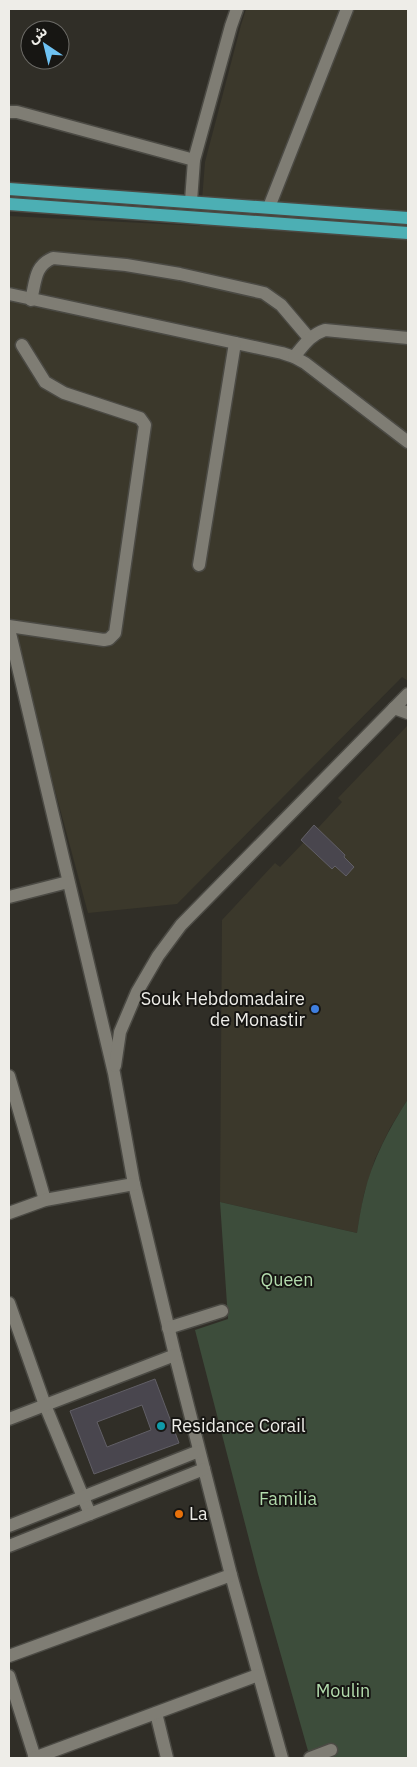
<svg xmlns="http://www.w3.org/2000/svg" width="417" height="1767" font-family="'IBM Plex Sans','Noto Sans Arabic',sans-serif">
  <rect width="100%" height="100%" fill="#302e27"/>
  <!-- built -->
  <g fill="#3b382b">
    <polygon points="246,9 408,9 408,681 402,677 177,904 88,913 9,619 9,216 200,226 205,162 241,25"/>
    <polygon points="407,726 408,1099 390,1128 375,1159 364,1194 357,1233 220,1202 222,920 275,863 280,867 304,842 301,839 314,825 318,828 342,802 338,798"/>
  </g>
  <!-- green -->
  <path fill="#3d4d3b" d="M408,1099V1758H310L258,1574L195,1330L228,1319L220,1202L357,1233C359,1220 361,1207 364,1195C372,1160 389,1129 408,1099Z"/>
  <!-- building -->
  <g fill="#49464e" stroke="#615f66" fill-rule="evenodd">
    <polygon points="314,825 345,855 344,857 354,867 346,876 335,866 332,869 301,840"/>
    <path d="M155,1379L179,1443L94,1474L70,1411ZM142,1405L151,1430L107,1447L97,1422Z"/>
  </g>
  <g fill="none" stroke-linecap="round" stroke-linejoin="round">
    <!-- minor casing -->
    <g stroke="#4b4a44" stroke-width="15">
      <g id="minor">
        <polyline points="9,112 17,112 194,160"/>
        <polyline points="191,201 194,160 231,26 237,9"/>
        <polyline points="269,207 347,9"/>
        <polyline points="9,294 282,353 294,357 305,363 408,442"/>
        <path d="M31,300C36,281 34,266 53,258L126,265L180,274L264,293L281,305L309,338"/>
        <path d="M294,357C304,345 310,335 325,330L408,338"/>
        <polyline points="199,565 235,343"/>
        <polyline points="9,626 104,640 109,639 115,633 145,425 140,418 64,393 45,382 22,345"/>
        <polyline points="9,629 114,1073 134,1184 175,1355 231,1575 282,1758"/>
        <polyline points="394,708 408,713"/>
        <polyline points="9,897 68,882"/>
        <polyline points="115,1066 120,1032 137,992 158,956 181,925 408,694"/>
        <polyline points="9,1076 45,1200"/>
        <polyline points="9,1213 45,1200 134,1184"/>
        <polyline points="9,1303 45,1405 90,1514"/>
        <polyline points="168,1328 222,1311"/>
        <polyline points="9,1419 175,1355"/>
        <polyline points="9,1526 199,1451"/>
        <polyline points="9,1546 204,1469"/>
        <polyline points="9,1656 231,1575"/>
        <polyline points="9,1676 35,1758"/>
        <polyline points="156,1713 167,1758"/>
        <polyline points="34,1758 258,1675"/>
        <polyline points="310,1758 331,1750"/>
      </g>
    </g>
    <!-- major casing -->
    <g stroke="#4b4a44" stroke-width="15">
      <g id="major">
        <polyline points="9,189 408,218"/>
        <polyline points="9,204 408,233"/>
      </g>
    </g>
    <!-- minor -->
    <use href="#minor" stroke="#7f7d74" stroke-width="12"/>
    <!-- major -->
    <use href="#major" stroke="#4cafb4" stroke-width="12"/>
  </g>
  <!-- markers -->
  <circle fill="#3f7fe0" stroke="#171613" stroke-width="2" cx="315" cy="1009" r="5"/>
  <circle fill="#0f9aa8" stroke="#171613" stroke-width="2" cx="161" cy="1426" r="5"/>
  <circle fill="#e8710a" stroke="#171613" stroke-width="2" cx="179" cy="1514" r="5"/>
  <g text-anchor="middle" stroke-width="4" stroke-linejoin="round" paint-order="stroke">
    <!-- poi labels -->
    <g font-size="18" fill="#eeede8" stroke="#171613" text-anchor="start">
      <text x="305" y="1005" text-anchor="end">Souk Hebdomadaire<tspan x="305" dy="21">de Monastir</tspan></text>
      <text x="171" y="1432">Residance Corail</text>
      <text x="189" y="1520">La</text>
    </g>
    <!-- park labels -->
    <g font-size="18" fill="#b3dcad" stroke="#171613">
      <text x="287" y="1286">Queen</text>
      <text x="288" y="1505">Familia</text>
      <text x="343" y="1697">Moulin</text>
    </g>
  </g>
  <!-- border -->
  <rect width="417" height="1767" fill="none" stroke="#eeede8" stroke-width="20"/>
  <!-- north arrow -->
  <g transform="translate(45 45) rotate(325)"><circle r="24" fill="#171613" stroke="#6d6c68"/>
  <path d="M0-4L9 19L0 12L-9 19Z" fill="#6ec2f3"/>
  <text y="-8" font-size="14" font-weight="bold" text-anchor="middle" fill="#eeede8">ش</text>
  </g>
</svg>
